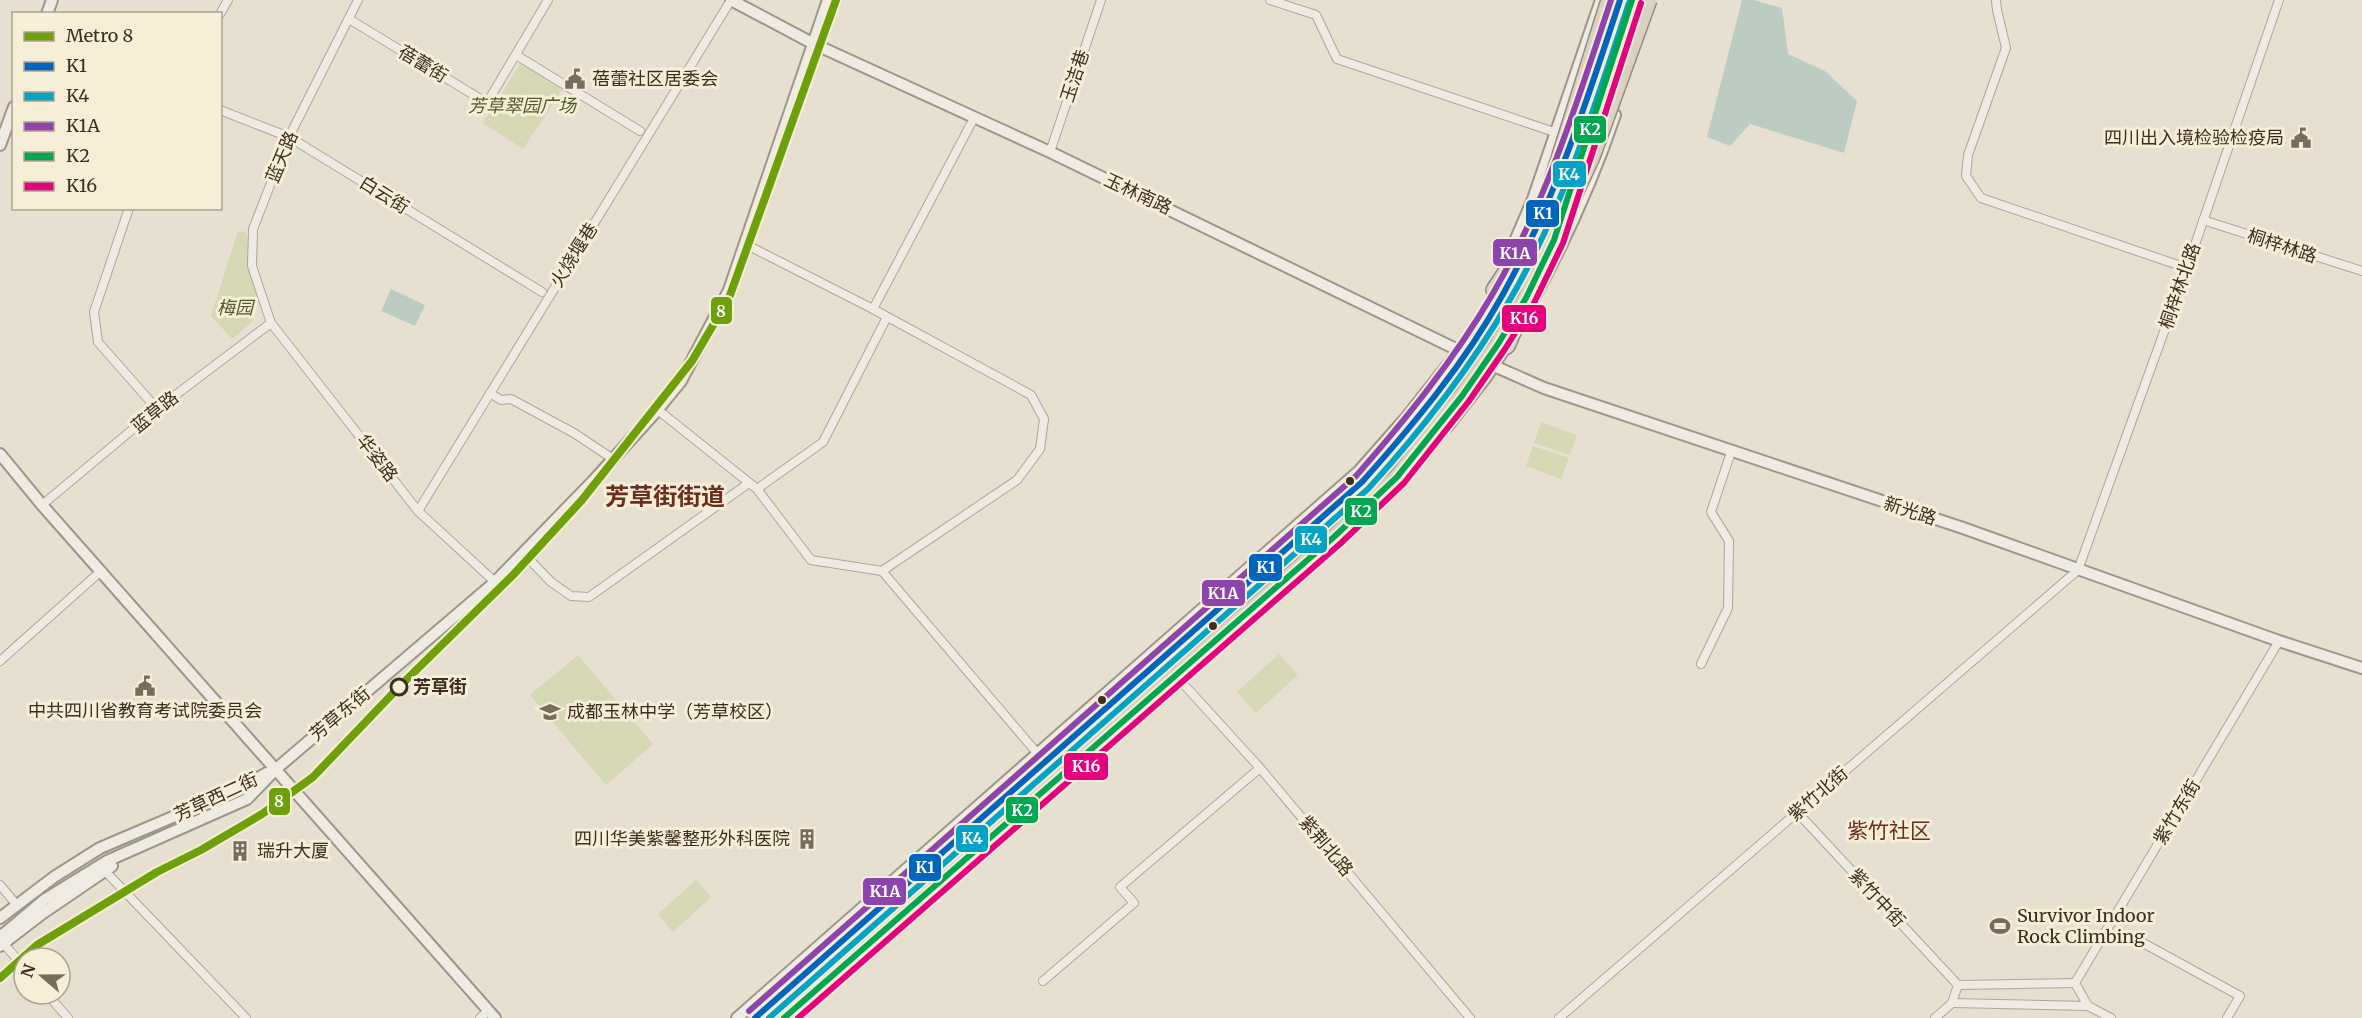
<svg xmlns="http://www.w3.org/2000/svg" width="2362" height="1018" font-family="Merriweather,'Noto Sans SC',serif">
  <rect width="100%" height="100%" fill="#e7e0d1"/>
  <!-- green -->
  <g fill="#d6d7b3">
    <polygon points="521,63 562,90 523,149 483,123"/>
    <polygon points="238,231 246,232 258,301 252,322 232,339 211,316"/>
    <polygon points="1541,422 1577,435 1570,455 1534,443"/>
    <polygon points="1533,446 1569,458 1561,479 1526,466"/>
    <polygon points="1279,654 1298,675 1256,713 1237,692"/>
    <polygon points="578,655 653,744 606,785 530,695"/>
    <polygon points="696,880 711,897 673,932 658,914"/>
  </g>
  <!-- water -->
  <g fill="#bcccc2">
    <polygon points="1742,0 1753,0 1782,8 1788,54 1825,71 1857,101 1844,153 1750,124 1730,146 1707,137"/>
    <polygon points="391,289 425,305 415,326 381,311"/>
  </g>
  <g fill="none" stroke-linecap="round" stroke-linejoin="round">
    <!-- street casing -->
    <g stroke="#ada599" stroke-width="10">
      <g id="street">
        <polyline points="358,0 289,137 253,229 252,266 271,323 418,511 495,582"/>
        <polyline points="1270,0 1316,15 1337,59 1557,133"/>
        <polyline points="1996,0 1997,10 2006,48 1968,155 1966,176 1981,198 2187,268"/>
        <polyline points="220,14 228,0"/>
        <polyline points="349,19 487,103 548,0"/>
        <polyline points="516,55 640,131"/>
        <polyline points="220,110 289,137 542,292"/>
        <polyline points="1050,152 1101,0"/>
        <polyline points="129,208 94,312 98,342 157,409"/>
        <polyline points="2203,220 2362,271"/>
        <polyline points="745,244 873,309 1031,395 1044,419 1040,449 1017,480 882,571"/>
        <polyline points="873,309 974,118"/>
        <polyline points="490,393 501,400 511,399 574,433 613,459"/>
        <polyline points="658,410 757,489 811,560 882,571 1037,753"/>
        <polyline points="757,489 823,442 887,317"/>
        <polyline points="42,505 157,409 271,323"/>
        <polyline points="418,511 731,0"/>
        <polyline points="523,553 551,582 571,596 589,597 749,483"/>
        <polyline points="0,661 101,571"/>
        <polyline points="1701,664 1728,608 1729,541 1711,512 1731,452"/>
        <polyline points="1178,678 1260,768 1470,1018"/>
        <polyline points="1797,812 1958,985 1952,1003 1935,1018"/>
        <polyline points="105,871 246,1018"/>
        <polyline points="0,885 16,904"/>
        <polyline points="2134,938 2240,996 2227,1018"/>
        <polyline points="3,943 24,967"/>
        <polyline points="1043,981 1134,903 1120,887 1260,768"/>
        <polyline points="2075,983 2279,641"/>
        <polyline points="2075,983 2088,1006"/>
        <polyline points="1958,985 2075,983"/>
        <polyline points="47,994 68,1018"/>
        <polyline points="1952,1003 2088,1006 2111,1018"/>
        <polyline points="480,1018 489,1010"/>
        <polyline points="1559,1018 2078,570 2187,268 2279,0"/>
      </g>
    </g>
    <!-- secondary casing -->
    <g stroke="#9c958a" stroke-width="14">
      <g id="secondary">
        <polyline points="731,0 814,44 1050,152 1460,351 1544,388 1963,528 2279,641 2362,668"/>
        <polyline points="47,14 52,0"/>
        <polyline points="0,145 14,107"/>
        <polyline points="1506,262 1533,199 1601,0"/>
        <path d="M1518,327C1557,259 1590,189 1615,115"/>
        <polyline points="1447,427 1487,376 1510,340"/>
        <polyline points="0,454 42,505 495,1018"/>
        <polyline points="0,918 54,877 100,848 236,790 267,773"/>
        <polyline points="0,937 44,900 107,861 247,799 276,769 495,582 593,481 654,414 681,381 729,290 828,0"/>
        <polyline points="0,946 43,913 112,866"/>
        <polyline points="737,1018 1359,471 1405,419 1462,347"/>
      </g>
    </g>
    <!-- highway casing -->
    <g stroke="#928b80" stroke-width="18">
      <g id="highway">
        <polyline points="1612,81 1640,0"/>
        <polyline points="1566,159 1620,0"/>
        <polyline points="1568,197 1610,69"/>
        <polyline points="1494,290 1517,255"/>
        <polyline points="1507,346 1518,321"/>
      </g>
    </g>
    <!-- street -->
    <use href="#street" stroke="#efebe3" stroke-width="8"/>
    <!-- secondary -->
    <use href="#secondary" stroke="#efebe3" stroke-width="10"/>
    <!-- highway -->
    <use href="#highway" stroke="#dad1c2" stroke-width="15"/>
    <!-- highway-bridge casing -->
    <g stroke="#928b80" stroke-width="18" stroke-linecap="butt">
      <g id="highway-bridge">
        <polyline points="755,1018 1362,482 1395,446 1457,367 1517,269 1540,219 1609,0"/>
        <polyline points="784,1018 1335,536 1397,477 1462,396 1498,344 1526,298 1592,157 1649,0"/>
      </g>
    </g>
    <!-- highway-bridge -->
    <use href="#highway-bridge" stroke="#dad1c2" stroke-width="15"/>
    <!-- bus-1 casing -->
    <g stroke="#f7eed8" stroke-width="10">
      <path id="bus-1" d="M755,1018L1362,482C1414,424 1464,364 1502,296C1554,203 1587,101 1620,0"/>
    </g>
    <!-- bus-2 casing -->
    <g stroke="#f7eed8" stroke-width="10">
      <path id="bus-2" d="M769,1018L1368,489C1420,432 1469,370 1508,303C1563,210 1595,105 1629,3"/>
    </g>
    <!-- bus-3 casing -->
    <g stroke="#f7eed8" stroke-width="10">
      <path id="bus-3" d="M749,1011L1356,476C1406,419 1454,360 1492,295C1546,203 1578,100 1611,0"/>
    </g>
    <!-- bus-4 casing -->
    <g stroke="#f7eed8" stroke-width="10">
      <polyline id="bus-4" points="784,1018 1335,536 1397,477 1462,396 1498,344 1526,298 1554,240 1632,0"/>
    </g>
    <!-- bus-5 casing -->
    <g stroke="#f7eed8" stroke-width="10">
      <polyline id="bus-5" points="798,1018 1341,543 1404,483 1469,401 1505,349 1534,303 1563,243 1641,3"/>
    </g>
    <!-- bus-1 -->
    <use href="#bus-1" stroke="#0065bd" stroke-width="6"/>
    <!-- bus-2 -->
    <use href="#bus-2" stroke="#03a3c5" stroke-width="6"/>
    <!-- bus-3 -->
    <use href="#bus-3" stroke="#8e44ad" stroke-width="6"/>
    <!-- bus-4 -->
    <use href="#bus-4" stroke="#00a651" stroke-width="6"/>
    <!-- bus-5 -->
    <use href="#bus-5" stroke="#e5007d" stroke-width="6"/>
    <!-- metro-1 casing -->
    <g stroke="#f7eed8" stroke-width="12">
      <polyline id="metro-1" points="0,978 37,945 157,872 201,850 262,814 313,777 399,687 513,575 582,500 692,361 729,298 836,0"/>
    </g>
    <!-- metro-1 -->
    <use href="#metro-1" stroke="#6ea00b" stroke-width="8"/>
  </g>
  <!-- icons -->
  <defs>
    <g id="civic-bare" transform="scale(1.62)"><path d="M-.6-6.5H3V-4.5H.6V-3L4-1V1h2V6H-6V1h2V-1L-.6-3ZM-1.2 2.5V6h2.4V2.5Z" fill="#786c5e" stroke="#f7eed8" stroke-width="2.5" paint-order="stroke"/></g>
    <g id="school-bare" transform="scale(1.62)"><path d="M0-5L7-2L0 1L-7-2ZM-4 1L0 2.5L4 1V4Q0 6-4 4Z" fill="#786c5e" stroke="#f7eed8" stroke-width="2.5" paint-order="stroke"/></g>
    <g id="building-bare" transform="scale(1.62)"><path d="M-4-6H4V6H1V3H-1V6H-4ZM-2.5-4.3h1.7v1.8h-1.7ZM.8-4.3h1.7v1.8H.8ZM-2.5-1h1.7V.8h-1.7ZM.8-1h1.7V.8H.8Z" fill="#786c5e" stroke="#f7eed8" stroke-width="2.5" paint-order="stroke"/></g>
    <g id="stadium-bare" transform="scale(1.62)"><path d="M0-5a6.5 5 0 1 0 0 10a6.5 5 0 1 0 0-10ZM-3.5-1.8h7v3.6h-7Z" fill="#786c5e" stroke="#f7eed8" stroke-width="2.5" paint-order="stroke"/></g>
  </defs>
  <g fill-rule="evenodd">
    <use href="#civic-bare" x="575" y="79"/>
    <use href="#civic-bare" x="2301" y="138"/>
    <use href="#civic-bare" x="145" y="686"/>
    <use href="#school-bare" x="550" y="712"/>
    <use href="#building-bare" x="807" y="839"/>
    <use href="#building-bare" x="240" y="851"/>
    <use href="#stadium-bare" x="2000" y="926"/>
  </g>
  <!-- markers -->
  <g fill="#3d2e20" stroke="#f7eed8" stroke-width="2">
    <circle cx="1350" cy="481" r="5"/>
    <circle cx="1213" cy="626" r="5"/>
    <circle cx="1102" cy="700" r="5"/>
  </g>
  <circle fill="#f7eed8" stroke="#3d2e20" stroke-width="3" cx="399" cy="687" r="8"/>
  <g text-anchor="middle" stroke-width="6" stroke-linejoin="round" paint-order="stroke">
    <!-- street labels -->
    <g font-size="18" fill="#3d2e20" stroke="#f7eed8">
      <text transform="translate(423 64) rotate(31)" y="6">蓓蕾街</text>
      <text transform="translate(1075 76) rotate(-72)" y="6">玉洁巷</text>
      <text transform="translate(282 157) rotate(-67)" y="6">蓝天路</text>
      <text transform="translate(1138 194) rotate(25)" y="6">玉林南路</text>
      <text transform="translate(384 195) rotate(32)" y="6">白云街</text>
      <text transform="translate(2282 246) rotate(18)" y="6">桐梓林路</text>
      <text transform="translate(574 255) rotate(-58)" y="6">火烧堰巷</text>
      <text transform="translate(2180 286) rotate(-71)" y="6">桐梓林北路</text>
      <text transform="translate(155 412) rotate(-39)" y="6">蓝草路</text>
      <text transform="translate(377 458) rotate(52)" y="6">华姿路</text>
      <text transform="translate(1910 511) rotate(18)" y="6">新光路</text>
      <text transform="translate(340 714) rotate(-40)" y="6">芳草东街</text>
      <text transform="translate(1818 794) rotate(-41)" y="6">紫竹北街</text>
      <text transform="translate(216 797) rotate(-25)" y="6">芳草西二街</text>
      <text transform="translate(2177 812) rotate(-59)" y="6">紫竹东街</text>
      <text transform="translate(1326 846) rotate(50)" y="6">紫荆北路</text>
      <text transform="translate(1877 898) rotate(47)" y="6">紫竹中街</text>
    </g>
    <!-- poi labels -->
    <g font-size="18" fill="#3d2e20" stroke="#f7eed8" text-anchor="start">
      <text x="592" y="85">蓓蕾社区居委会</text>
      <text x="2284" y="144" text-anchor="end">四川出入境检验检疫局</text>
      <text x="145" y="717" text-anchor="middle">中共四川省教育考试院委员会</text>
      <text x="567" y="718">成都玉林中学（芳草校区）</text>
      <text x="790" y="845" text-anchor="end">四川华美紫馨整形外科医院</text>
      <text x="257" y="857">瑞升大厦</text>
      <text x="2017" y="922">Survivor Indoor<tspan x="2017" dy="21">Rock Climbing</tspan></text>
    </g>
    <!-- park labels -->
    <g font-size="18" font-style="italic" fill="#4d5a26" stroke="#f7eed8">
      <text x="522" y="112">芳草翠园广场</text>
      <text x="235" y="314">梅园</text>
    </g>
    <!-- stop labels -->
    <g font-size="18" font-weight="bold" fill="#3d2e20" stroke="#f7eed8" text-anchor="start">
      <text x="413" y="693">芳草街</text>
    </g>
    <!-- quarter labels -->
    <g font-size="21" fill="#6b2e1e" stroke="#f7eed8">
      <text x="1889" y="838">紫竹社区</text>
    </g>
    <!-- district labels -->
    <g font-size="24" font-weight="bold" fill="#6b2e1e" stroke="#f7eed8">
      <text x="665" y="505">芳草街街道</text>
    </g>
  </g>
  <g stroke="#f7eed8" stroke-width="2">
    <rect x="1573" y="115" width="34" height="29" rx="6" fill="#00a651"/>
    <rect x="1552" y="160" width="35" height="28" rx="6" fill="#03a3c5"/>
    <rect x="1525" y="199" width="35" height="29" rx="6" fill="#0065bd"/>
    <rect x="1492" y="238" width="46" height="29" rx="6" fill="#8e44ad"/>
    <rect x="710" y="296" width="23" height="29" rx="6" fill="#6ea00b"/>
    <rect x="1501" y="304" width="46" height="29" rx="6" fill="#e5007d"/>
    <rect x="1344" y="497" width="34" height="29" rx="6" fill="#00a651"/>
    <rect x="1294" y="525" width="34" height="29" rx="6" fill="#03a3c5"/>
    <rect x="1248" y="553" width="35" height="29" rx="6" fill="#0065bd"/>
    <rect x="1201" y="579" width="45" height="28" rx="6" fill="#8e44ad"/>
    <rect x="1063" y="752" width="46" height="29" rx="6" fill="#e5007d"/>
    <rect x="268" y="787" width="23" height="29" rx="6" fill="#6ea00b"/>
    <rect x="1005" y="796" width="34" height="28" rx="6" fill="#00a651"/>
    <rect x="955" y="824" width="34" height="29" rx="6" fill="#03a3c5"/>
    <rect x="908" y="853" width="34" height="29" rx="6" fill="#0065bd"/>
    <rect x="862" y="877" width="45" height="29" rx="6" fill="#8e44ad"/>
  </g>
  <g font-size="16" text-anchor="middle" font-weight="bold" fill="#fff">
    <text x="1590" y="135">K2</text>
    <text x="1569" y="180">K4</text>
    <text x="1543" y="219">K1</text>
    <text x="1515" y="259">K1A</text>
    <text x="721" y="317">8</text>
    <text x="1524" y="324">K16</text>
    <text x="1361" y="517">K2</text>
    <text x="1311" y="545">K4</text>
    <text x="1266" y="573">K1</text>
    <text x="1223" y="599">K1A</text>
    <text x="1086" y="772">K16</text>
    <text x="279" y="807">8</text>
    <text x="1022" y="816">K2</text>
    <text x="972" y="844">K4</text>
    <text x="925" y="873">K1</text>
    <text x="885" y="897">K1A</text>
  </g>
  <!-- legend -->
  <rect x="12" y="12" width="210" height="198" fill="#f7eed8" stroke="#ada18e" stroke-width="1.5"/>
  <rect x="24" y="32" width="30" height="9" fill="#6ea00b" stroke="#ada18e" stroke-width="1.5"/>
  <text x="66" y="42" font-size="18" fill="#3d2e20">Metro 8</text>
  <rect x="24" y="62" width="30" height="9" fill="#0065bd" stroke="#ada18e" stroke-width="1.5"/>
  <text x="66" y="72" font-size="18" fill="#3d2e20">K1</text>
  <rect x="24" y="92" width="30" height="9" fill="#03a3c5" stroke="#ada18e" stroke-width="1.5"/>
  <text x="66" y="102" font-size="18" fill="#3d2e20">K4</text>
  <rect x="24" y="122" width="30" height="9" fill="#8e44ad" stroke="#ada18e" stroke-width="1.5"/>
  <text x="66" y="132" font-size="18" fill="#3d2e20">K1A</text>
  <rect x="24" y="152" width="30" height="9" fill="#00a651" stroke="#ada18e" stroke-width="1.5"/>
  <text x="66" y="162" font-size="18" fill="#3d2e20">K2</text>
  <rect x="24" y="182" width="30" height="9" fill="#e5007d" stroke="#ada18e" stroke-width="1.5"/>
  <text x="66" y="192" font-size="18" fill="#3d2e20">K16</text>
  <!-- north arrow -->
  <g transform="translate(42 976) rotate(290)"><circle r="28" fill="#f7eed8" stroke="#ada18e" stroke-width="1.5"/>
  <path d="M0-4.5L10 22L0 15L-10 22Z" fill="#786c5e"/>
  <text y="-9" font-size="16" font-weight="bold" text-anchor="middle" fill="#3d2e20">N</text>
  </g>
</svg>
